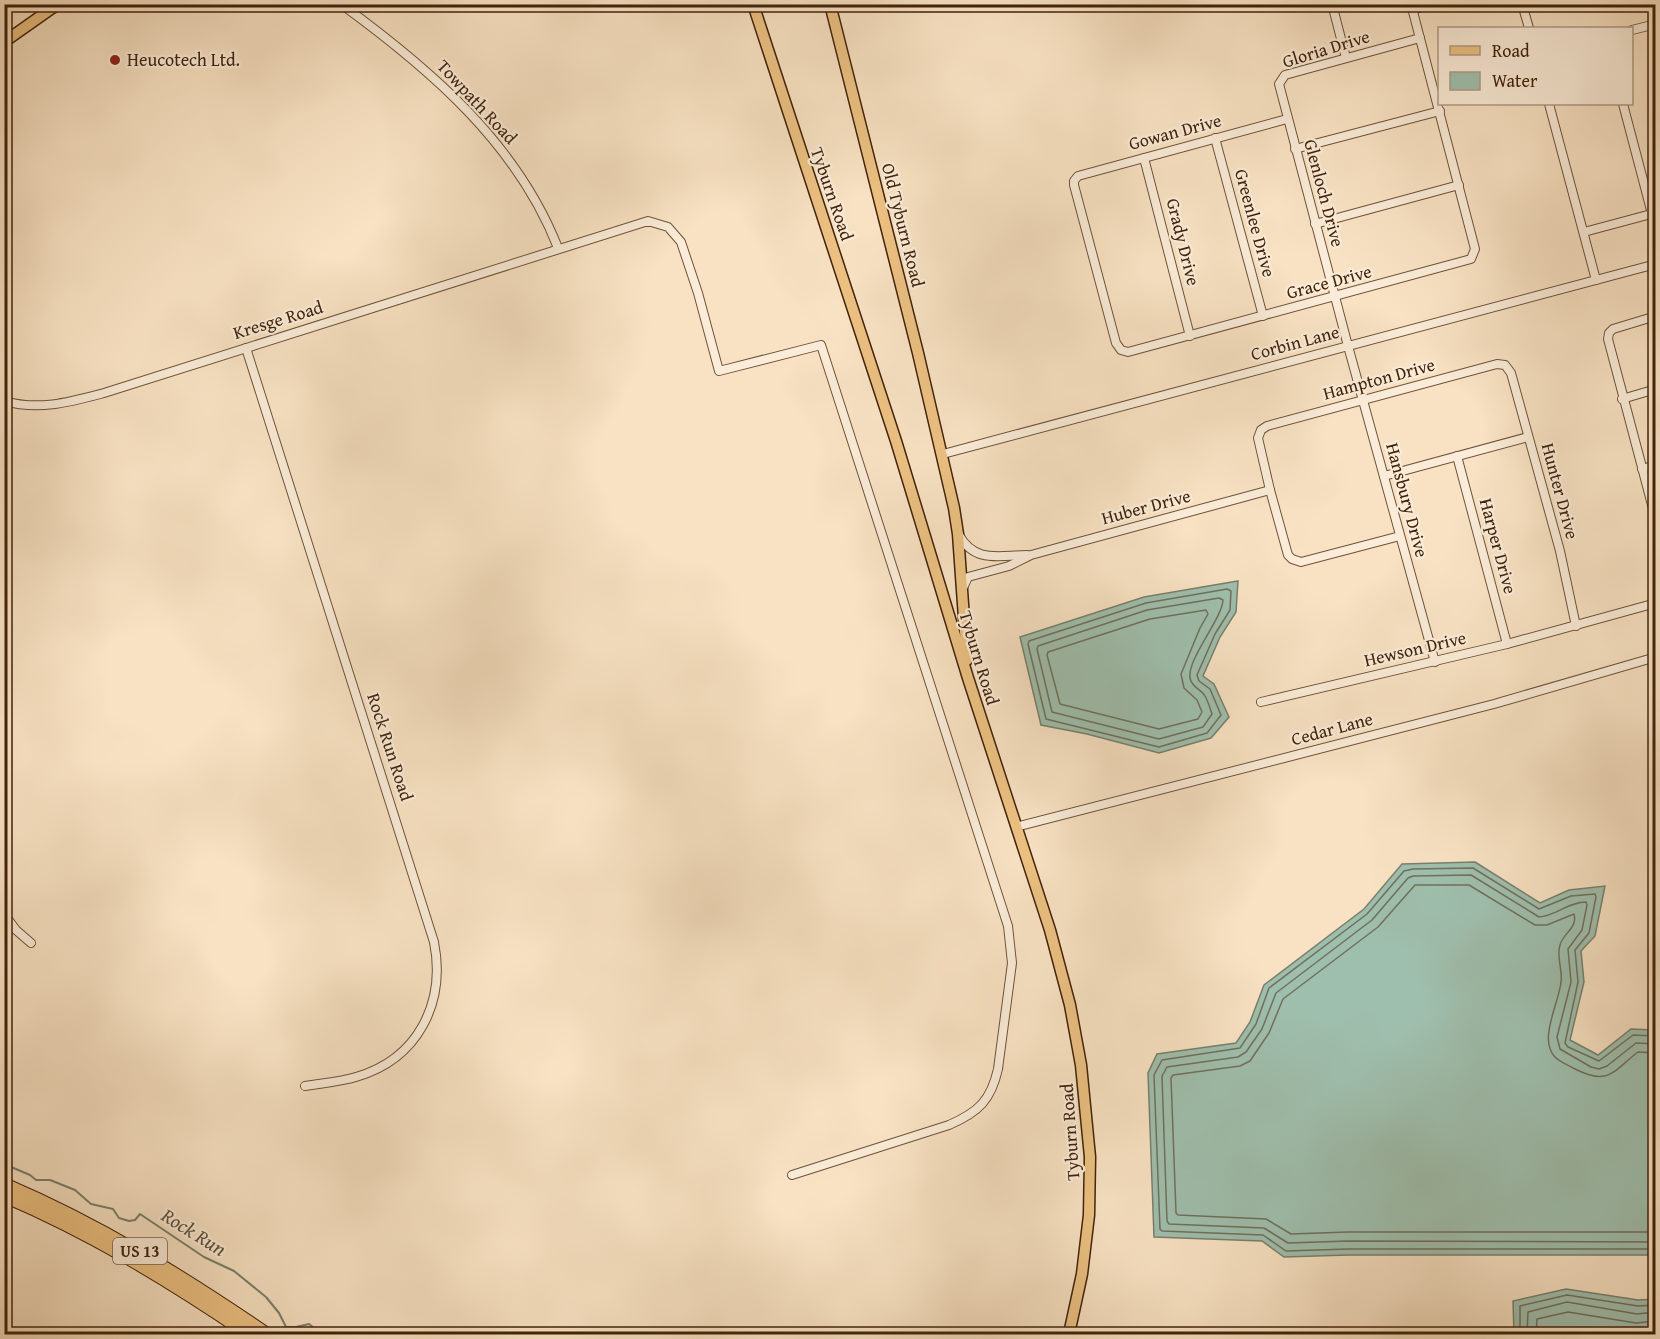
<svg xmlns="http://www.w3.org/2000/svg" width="1660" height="1339" font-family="'Gentium Book Plus',serif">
  <rect width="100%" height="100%" fill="#f8e2c3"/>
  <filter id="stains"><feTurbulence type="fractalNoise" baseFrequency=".00333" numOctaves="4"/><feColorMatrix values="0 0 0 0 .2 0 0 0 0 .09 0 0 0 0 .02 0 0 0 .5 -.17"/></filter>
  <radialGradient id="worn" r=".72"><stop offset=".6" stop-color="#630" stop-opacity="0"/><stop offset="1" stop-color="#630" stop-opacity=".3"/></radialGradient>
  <!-- water -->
  <g fill="#9fbfae" stroke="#79806d" stroke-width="1.5">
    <polygon points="1238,581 1236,612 1220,637 1203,676 1214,684 1229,717 1211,738 1159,753 1087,734 1041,725 1020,637 1144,597"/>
    <polygon points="1475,862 1540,903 1569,890 1605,886 1595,936 1581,951 1584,982 1570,1040 1598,1055 1631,1029 1655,1030 1655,1255 1348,1255 1284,1257 1262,1241 1154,1237 1148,1073 1157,1054 1236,1043 1250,1022 1264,985 1364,909 1402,864"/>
    <polygon points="1566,1289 1638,1300 1655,1299 1655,1334 1514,1334 1513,1301"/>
  </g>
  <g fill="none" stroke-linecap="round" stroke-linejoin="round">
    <!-- shore -->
    <g stroke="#70705c" stroke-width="1.5">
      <polygon points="1227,589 1231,591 1230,610 1215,634 1197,675 1199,681 1210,689 1221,715 1207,733 1159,747 1046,719 1028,644 1029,641 1146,603"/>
      <path d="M1219,598L1223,600C1222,619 1187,659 1190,678C1192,688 1201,689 1205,696C1208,701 1210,708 1212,714L1203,727L1159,739L1052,712L1037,649L1038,646L1147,610Z"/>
      <polygon points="1206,610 1208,614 1200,628 1181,674 1184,688 1197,700 1202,712 1198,719 1159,729 1060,704 1047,655 1048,652 1150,619"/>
      <polyline points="1656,1036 1633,1035 1599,1061 1568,1047 1565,1043 1578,982 1575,950 1589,933 1596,897 1595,894 1571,896 1539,909 1473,868 1413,869 1404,871 1367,914 1269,988 1256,1024 1240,1048 1162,1060 1154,1075 1160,1229 1162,1231 1263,1235 1286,1251 1348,1249 1656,1249"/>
      <path d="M1656,1044L1636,1043L1607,1066L1599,1069L1591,1067L1560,1049L1557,1037L1571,982L1568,949L1582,930L1587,905L1586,902C1568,902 1556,916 1539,917L1471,875L1413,876L1408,878L1372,920L1276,993L1262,1029L1246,1052L1238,1057L1167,1067L1162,1076L1167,1221L1169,1224L1264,1228L1288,1243L1348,1241L1656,1242"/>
      <path d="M1656,1053L1638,1052C1612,1072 1609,1086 1575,1069C1568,1065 1560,1062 1555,1057C1538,1040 1559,1003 1561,982C1563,970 1556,957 1560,945C1563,933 1578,928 1574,914L1547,925H1535L1469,885H1415L1378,927L1283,999L1269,1033L1250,1061L1240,1066L1173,1075L1171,1078L1176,1213L1178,1215L1266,1219L1291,1234L1348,1232H1656"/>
      <polyline points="1520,1334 1520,1306 1567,1295 1638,1306 1656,1305"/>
      <polyline points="1527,1334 1528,1312 1567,1302 1637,1314 1656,1312"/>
      <polyline points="1536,1334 1537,1319 1568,1312 1636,1323 1656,1321"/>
    </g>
    <!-- stream -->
    <polyline stroke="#79806d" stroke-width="2" points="4,1164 30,1175 36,1180 50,1180 75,1190 91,1204 113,1209 119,1218 129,1221 135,1220 140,1214 204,1257 234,1271 266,1297 279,1313 286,1327 296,1327 309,1324 322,1334"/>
    <!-- minor casing -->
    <g stroke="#6f5239" stroke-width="10">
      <g id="minor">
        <path d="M341,4C430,69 517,143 558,248"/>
        <polyline points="1332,4 1346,58"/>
        <polyline points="1522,4 1529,28"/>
        <polyline points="1412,10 1433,4"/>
        <polyline points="1632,30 1656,24"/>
        <polyline points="1420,38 1285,75 1279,84 1348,346 1435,662"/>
        <polyline points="1549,104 1596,280"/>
        <polyline points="1623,104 1652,214"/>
        <polyline points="1287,119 1078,176 1074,181 1074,185 1116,343 1121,350 1128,352 1471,259 1475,249 1411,4"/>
        <polyline points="1215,138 1263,316"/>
        <polyline points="1295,149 1440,111"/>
        <polyline points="1144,158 1190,336"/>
        <polyline points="1315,224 1459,185"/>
        <polyline points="1584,232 1655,213"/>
        <polyline points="1651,265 1656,282"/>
        <polyline points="1656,316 1613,329 1609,333 1608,339 1656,520"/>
        <path d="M246,348L434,942C446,1003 418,1059 356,1077C340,1082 322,1083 305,1086"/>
        <polyline points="1622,399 1656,389"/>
        <path d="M4,401C39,411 70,402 104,393L648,221L668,227L681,242L698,293L719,371L821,345L1008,926L1012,963L998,1069C991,1100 979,1112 949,1125L792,1175"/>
        <polyline points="943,454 1656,264"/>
        <polyline points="1457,456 1507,644"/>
        <polyline points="1642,469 1656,465"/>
        <polyline points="1384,476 1528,437"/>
        <path d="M959,535C975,564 1000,555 1027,555"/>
        <polyline points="1400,536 1301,562 1292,559 1288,555 1270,490 1258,438 1261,430 1267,426 1497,364 1505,365 1511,373 1560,551 1576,626"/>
        <polyline points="963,588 968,577 1009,566 1031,555 1270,490"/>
        <polyline points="1261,702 1507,644 1656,603"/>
        <polyline points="1016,827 1494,704 1656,657"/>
        <polyline points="4,914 16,930 31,943"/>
      </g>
    </g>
    <!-- major casing -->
    <g stroke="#41220b" stroke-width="13">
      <g id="major">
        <polyline points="753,4 896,441 968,678 1050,930 1070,1005 1081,1065 1090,1157 1089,1215 1082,1274 1069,1334"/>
        <polyline points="830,4 918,353 954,508 958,534 967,660"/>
        <polyline points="4,42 58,4"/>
      </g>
    </g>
    <!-- highway casing -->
    <g stroke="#41220b" stroke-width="14">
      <g id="highway">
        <path d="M4,1184C100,1225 182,1276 267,1334"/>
        <path d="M4,1196C91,1233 170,1281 248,1334"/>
      </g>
    </g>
    <!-- minor -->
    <use href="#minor" stroke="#faecd8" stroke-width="8"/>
    <!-- major -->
    <use href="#major" stroke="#ecc182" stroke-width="10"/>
    <!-- highway -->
    <use href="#highway" stroke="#ecc182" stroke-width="12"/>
  </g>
  <!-- markers -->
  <circle fill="#8f2418" stroke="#faecd8" stroke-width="2" cx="115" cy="60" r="6"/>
  <g text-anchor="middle" stroke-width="4.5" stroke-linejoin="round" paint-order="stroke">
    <!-- shield labels -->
    <rect fill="#faecd8" stroke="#785f48" stroke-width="1.5" x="113" y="1238" width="54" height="26" rx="4.5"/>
    <g font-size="16" font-weight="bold" fill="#41220b">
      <text x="140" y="1257">US 13</text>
    </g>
    <!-- street labels -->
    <g font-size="18" fill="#41220b" stroke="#faecd8">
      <text transform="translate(1326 49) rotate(-17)" y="6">Gloria Drive</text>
      <text transform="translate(477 102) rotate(47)" y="6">Towpath Road</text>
      <text transform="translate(1175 132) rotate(-15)" y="6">Gowan Drive</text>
      <text transform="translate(1324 193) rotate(75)" y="6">Glenloch Drive</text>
      <text transform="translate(832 194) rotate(71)" y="6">Tyburn Road</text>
      <text transform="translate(1255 223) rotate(75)" y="6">Greenlee Drive</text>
      <text transform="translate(903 225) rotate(76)" y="6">Old Tyburn Road</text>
      <text transform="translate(1183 242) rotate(76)" y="6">Grady Drive</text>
      <text transform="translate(1329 282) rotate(-15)" y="6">Grace Drive</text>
      <text transform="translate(278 320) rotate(-17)" y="6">Kresge Road</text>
      <text transform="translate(1295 343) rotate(-15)" y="6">Corbin Lane</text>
      <text transform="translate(1379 379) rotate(-15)" y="6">Hampton Drive</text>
      <text transform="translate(1560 491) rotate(75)" y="6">Hunter Drive</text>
      <text transform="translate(1407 500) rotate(75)" y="6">Hansbury Drive</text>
      <text transform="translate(1146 507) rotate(-15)" y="6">Huber Drive</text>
      <text transform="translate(1498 546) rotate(75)" y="6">Harper Drive</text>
      <text transform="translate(1415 649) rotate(-13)" y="6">Hewson Drive</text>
      <text transform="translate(979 658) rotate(73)" y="6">Tyburn Road</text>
      <text transform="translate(1332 729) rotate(-15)" y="6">Cedar Lane</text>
      <text transform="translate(390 747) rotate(72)" y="6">Rock Run Road</text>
      <text transform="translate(1070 1132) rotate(-94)" y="6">Tyburn Road</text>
    </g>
    <!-- poi labels -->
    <g font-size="18" fill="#41220b" stroke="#faecd8" text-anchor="start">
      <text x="127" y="66">Heucotech Ltd.</text>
    </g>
    <!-- water labels -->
    <g font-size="20" font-style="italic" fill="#5d513c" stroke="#faecd8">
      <text transform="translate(194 1232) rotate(32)" y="7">Rock Run</text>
    </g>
  </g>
  <!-- margin -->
  <rect width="1660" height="1339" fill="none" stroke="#f8e2c3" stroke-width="24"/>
  <rect x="6" y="6" width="1648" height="1327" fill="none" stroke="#41220b" stroke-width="3"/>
  <rect x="12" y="12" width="1636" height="1315" fill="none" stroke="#41220b" stroke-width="1.5"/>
  <!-- legend -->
  <rect x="1438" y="27" width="195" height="78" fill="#faecd8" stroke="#b09b86" stroke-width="1.5"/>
  <rect x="1450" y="46" width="30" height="9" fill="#ecc182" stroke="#b09b86" stroke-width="1.5"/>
  <text x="1492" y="57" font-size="18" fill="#41220b">Road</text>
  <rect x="1450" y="72" width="30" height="18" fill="#9fbfae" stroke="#b09b86" stroke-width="1.5"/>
  <text x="1492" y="87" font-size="18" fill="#41220b">Water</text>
  <rect width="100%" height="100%" filter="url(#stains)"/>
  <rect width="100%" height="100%" fill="url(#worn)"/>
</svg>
